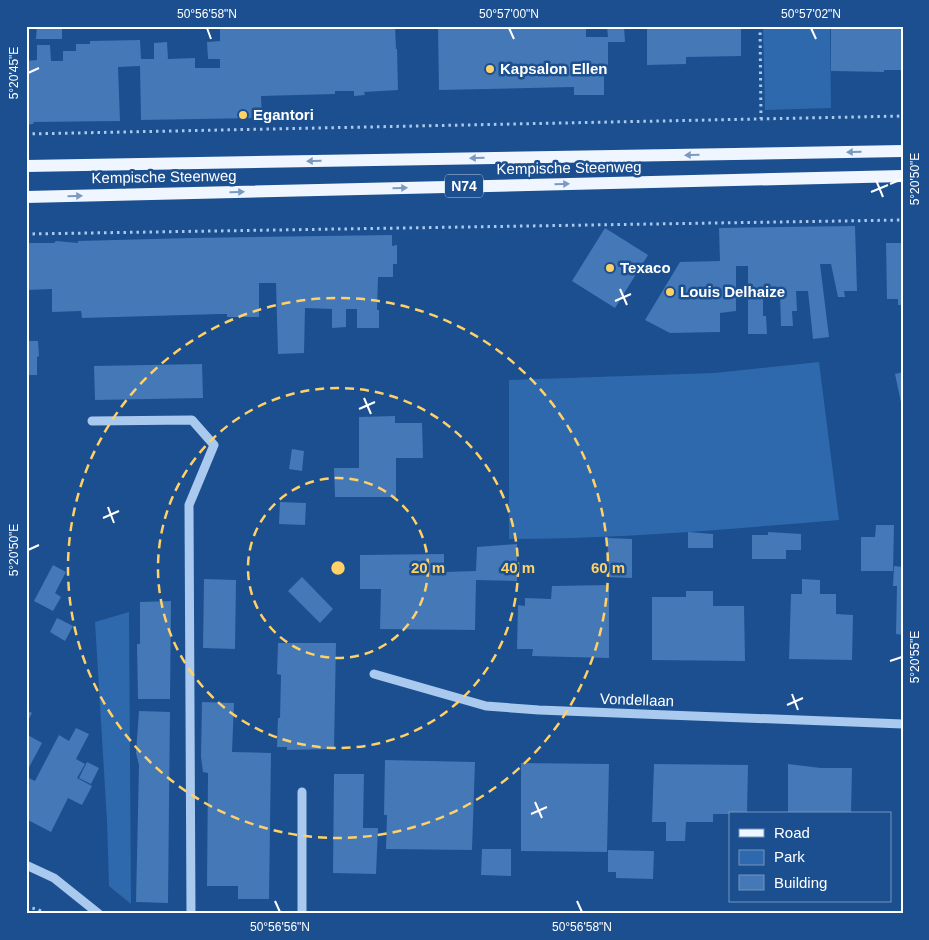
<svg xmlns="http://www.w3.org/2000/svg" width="929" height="940" font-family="Helvetica,sans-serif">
  <rect width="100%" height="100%" fill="#1b4f8f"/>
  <!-- green -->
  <g fill="#2e69ad">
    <polygon points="763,26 830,26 831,108 765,110"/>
    <path d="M819,362L839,520C730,529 619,539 509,539V380L714,373Z"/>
    <polygon points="129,612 131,904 109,886 107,821 95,622"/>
  </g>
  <!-- building -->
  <g fill="#4478b7">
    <polygon points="37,26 62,26 62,39 36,39"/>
    <polygon points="220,26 395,26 396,49 397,49 398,90 364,92 365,95 354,96 354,91 335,91 335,94 261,96 262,118 141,120 140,66 118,67 120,121 34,122 33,124 26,125 26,61 37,60 37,45 50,45 51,61 63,61 63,51 76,51 76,44 90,44 90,41 140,40 141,59 154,59 154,43 167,42 168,59 195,58 195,68 220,68 220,59 208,59 207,42 220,41"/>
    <polygon points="438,26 586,26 586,37 608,37 607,26 624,26 625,42 608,42 608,76 604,76 604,95 574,95 574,87 439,90"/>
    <polygon points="647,26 741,26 741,56 686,57 686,64 647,65"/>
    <polygon points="831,26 903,26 903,70 884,70 884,72 831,71"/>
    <polygon points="855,226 857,291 844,291 845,297 838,297 831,264 820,264 829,337 813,339 808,291 796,291 797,311 792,311 793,326 781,326 780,294 763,294 763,316 766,316 767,334 748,334 748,266 736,266 736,311 720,313 720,332 670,333 645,320 680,262 720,261 719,228"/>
    <polygon points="605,228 648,255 615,308 572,281"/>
    <polygon points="392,235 392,246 397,245 397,264 393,264 393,277 378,277 377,310 379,310 379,328 357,328 357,309 346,309 346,327 332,328 332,309 305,308 304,353 278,354 276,283 259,283 259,317 227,317 227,314 220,314 82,318 81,311 52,312 52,289 26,290 26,243 54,243 56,241 78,243 78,241 190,238"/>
    <polygon points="886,243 903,243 903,305 898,305 898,299 887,299"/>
    <polygon points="27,341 38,341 39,356 37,357 37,375 28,375"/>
    <polygon points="202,364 203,398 95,400 94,366"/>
    <polygon points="903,372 903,407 902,407 895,374"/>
    <polygon points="395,416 395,423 422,423 423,458 396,458 396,497 335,497 334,468 359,468 359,417"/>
    <polygon points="292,449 304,451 302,471 289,469"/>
    <polygon points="280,502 306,503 305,525 279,524"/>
    <polygon points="876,525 894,525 893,571 861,571 861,537 875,537"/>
    <polygon points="688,532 713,534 713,548 688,548"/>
    <polygon points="768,532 801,534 801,550 786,550 786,559 752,559 752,535 768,535"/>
    <polygon points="608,538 632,539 632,578 607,577"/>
    <polygon points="517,544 517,581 476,580 475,630 380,629 381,589 360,589 360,555 444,554 444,572 476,571 477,547"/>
    <polygon points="53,565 66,572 55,593 61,597 53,611 34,601"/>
    <polygon points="894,566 903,567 903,635 896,634 897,586 893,586"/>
    <polygon points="302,577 333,609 320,623 288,591"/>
    <polygon points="204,579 236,580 235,649 203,648"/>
    <polygon points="802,579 820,580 820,594 836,594 836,614 853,615 852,660 789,659 791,594 802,594"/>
    <polygon points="609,585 609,658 532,656 533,649 517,649 518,605 525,606 525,598 551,599 552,586"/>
    <polygon points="686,591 713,591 713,606 744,606 745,661 652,660 652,597 686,597"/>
    <polygon points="171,601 170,699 138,699 137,644 140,644 140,602"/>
    <polygon points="57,618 73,626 65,641 50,632"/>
    <polygon points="278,643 336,643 334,749 287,750 287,747 277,747 278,718 280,718 281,675 277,674"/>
    <polygon points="202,702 234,703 232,752 271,753 269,899 238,899 238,886 207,886 208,773 203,772 201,757"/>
    <polygon points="26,710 32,713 26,724"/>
    <polygon points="139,711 170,712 168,903 136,902 139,765 136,753"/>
    <polygon points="76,728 89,734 76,759 85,764 77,778 92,786 82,805 68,798 51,832 26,819 26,777 35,781 59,735 69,741"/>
    <polygon points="26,734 42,743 26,773"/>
    <polygon points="385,760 475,762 472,850 386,849 387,815 384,815"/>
    <polygon points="87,762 99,768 91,784 79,778"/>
    <polygon points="521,763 609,764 607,852 521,851"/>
    <polygon points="654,764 748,765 747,814 713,814 713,822 686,822 685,841 666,841 666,822 652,822"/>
    <polygon points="788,764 821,768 852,768 851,814 788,814"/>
    <polygon points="334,774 364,774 363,828 378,828 376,874 333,873"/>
    <polygon points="482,849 511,849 511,876 481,875"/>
    <polygon points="608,850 654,851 653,879 616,878 616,872 608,872"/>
  </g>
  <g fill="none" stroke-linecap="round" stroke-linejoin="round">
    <!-- path -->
    <g stroke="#a9c9ee" stroke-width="3" stroke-dasharray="2.5 4" stroke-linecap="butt">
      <polyline points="760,26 761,119"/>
      <polyline points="26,134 903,116"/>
      <polyline points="26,234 903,220"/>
      <polyline points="26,907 37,909 48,914"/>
    </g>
    <!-- minor -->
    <g stroke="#a9c9ee" stroke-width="9">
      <polyline points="92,421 192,420 214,445 189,505 191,914"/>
      <polyline points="374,674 486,706 539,710 903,724"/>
      <polyline points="26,865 54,878 99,914"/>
      <polyline points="302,914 302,792"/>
    </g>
    <!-- major -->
    <g stroke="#f0f6ff" stroke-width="12">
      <polyline points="26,166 903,151"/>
      <polyline points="26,197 903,176"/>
    </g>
  </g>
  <!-- one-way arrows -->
  <defs><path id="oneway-solid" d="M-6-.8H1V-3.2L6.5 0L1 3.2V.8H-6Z" transform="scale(1.25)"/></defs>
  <g fill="#7b9ac1">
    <use href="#oneway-solid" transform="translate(854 152) rotate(179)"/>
    <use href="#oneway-solid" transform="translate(692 155) rotate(179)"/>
    <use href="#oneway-solid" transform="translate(477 158) rotate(179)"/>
    <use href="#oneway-solid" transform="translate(314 161) rotate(179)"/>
    <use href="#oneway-solid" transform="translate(562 184) rotate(-1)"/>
    <use href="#oneway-solid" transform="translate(400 188) rotate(-1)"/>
    <use href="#oneway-solid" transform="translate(237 192) rotate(-1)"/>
    <use href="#oneway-solid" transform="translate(75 196) rotate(-1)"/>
  </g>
  <!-- ticks -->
  <path fill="none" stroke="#fff" stroke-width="2" d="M207,28L211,39M509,28L514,39M811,28L816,39M28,73L39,68M876,180L883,197M890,184L902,179M871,192L888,185M620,289L627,305M615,301L631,294M364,398L371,414M359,409L375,402M108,507L114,523M103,518L119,511M28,550L39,545M890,661L902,657M792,694L798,710M787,705L803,698M535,802L542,818M531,814L547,807M275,901L280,912M577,901L582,912"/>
  <!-- distance rings -->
  <g fill="none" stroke="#ffd166" stroke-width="2.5" stroke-dasharray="9 6">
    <circle cx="338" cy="568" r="90"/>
    <circle cx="338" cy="568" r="180"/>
    <circle cx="338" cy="568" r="270"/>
  </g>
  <!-- markers -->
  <g fill="#ffd166" stroke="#1b4f8f" stroke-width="2">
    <circle cx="490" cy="69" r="5"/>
    <circle cx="243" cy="115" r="5"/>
    <circle cx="610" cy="268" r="5"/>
    <circle cx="670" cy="292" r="5"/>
  </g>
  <g text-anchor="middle" stroke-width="5" stroke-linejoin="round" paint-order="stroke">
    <!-- shield labels -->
    <rect fill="#1b4f8f" stroke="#bbcadd" stroke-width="1" x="445" y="174.5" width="38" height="23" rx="4"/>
    <g font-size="14" font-weight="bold" fill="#fff">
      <text x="464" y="191">N74</text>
    </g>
    <!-- poi labels -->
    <g font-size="15" font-weight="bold" fill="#fff" stroke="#1b4f8f" text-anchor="start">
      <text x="500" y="74">Kapsalon Ellen</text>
      <text x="253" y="120">Egantori</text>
      <text x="620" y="273">Texaco</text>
      <text x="680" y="297">Louis Delhaize</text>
    </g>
    <!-- street labels -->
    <g font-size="15" fill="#fff" stroke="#1b4f8f">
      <text transform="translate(569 168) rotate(-1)" y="5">Kempische Steenweg</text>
      <text transform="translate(164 177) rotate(-1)" y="5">Kempische Steenweg</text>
      <text transform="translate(637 700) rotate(2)" y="5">Vondellaan</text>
    </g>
  </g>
  <circle cx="338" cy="568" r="8" fill="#ffd166" stroke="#1b4f8f" stroke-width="2.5"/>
  <g font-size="15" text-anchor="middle" font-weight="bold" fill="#ffd166" stroke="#1b4f8f" stroke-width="5" stroke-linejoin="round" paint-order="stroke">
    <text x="428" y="573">20 m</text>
    <text x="518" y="573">40 m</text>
    <text x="608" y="573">60 m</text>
  </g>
  <!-- border -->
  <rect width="929" height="940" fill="none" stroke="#1b4f8f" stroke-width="55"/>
  <!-- legend -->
  <rect x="729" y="812" width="162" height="90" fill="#1b4f8f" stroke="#7695bc"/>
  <rect x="739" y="829" width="25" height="8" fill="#f0f6ff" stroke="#7695bc"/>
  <text x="774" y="838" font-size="15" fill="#ffffff">Road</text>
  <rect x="739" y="850" width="25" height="15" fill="#2e69ad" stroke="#7695bc"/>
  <text x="774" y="862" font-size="15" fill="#ffffff">Park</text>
  <rect x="739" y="875" width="25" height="15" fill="#4478b7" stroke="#7695bc"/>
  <text x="774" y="888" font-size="15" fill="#ffffff">Building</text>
  <rect x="28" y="28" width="874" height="884" fill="none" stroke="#fff" stroke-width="2"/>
  <g font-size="12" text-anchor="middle" fill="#fff">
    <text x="207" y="18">50°56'58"N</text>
    <text x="509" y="18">50°57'00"N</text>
    <text x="811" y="18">50°57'02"N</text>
    <text transform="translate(14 73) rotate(-90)" y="4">5°20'45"E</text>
    <text transform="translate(915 179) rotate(-90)" y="4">5°20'50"E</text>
    <text transform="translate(14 550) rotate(-90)" y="4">5°20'50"E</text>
    <text transform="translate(915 657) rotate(-90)" y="4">5°20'55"E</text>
    <text x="280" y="931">50°56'56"N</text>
    <text x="582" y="931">50°56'58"N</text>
  </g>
</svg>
